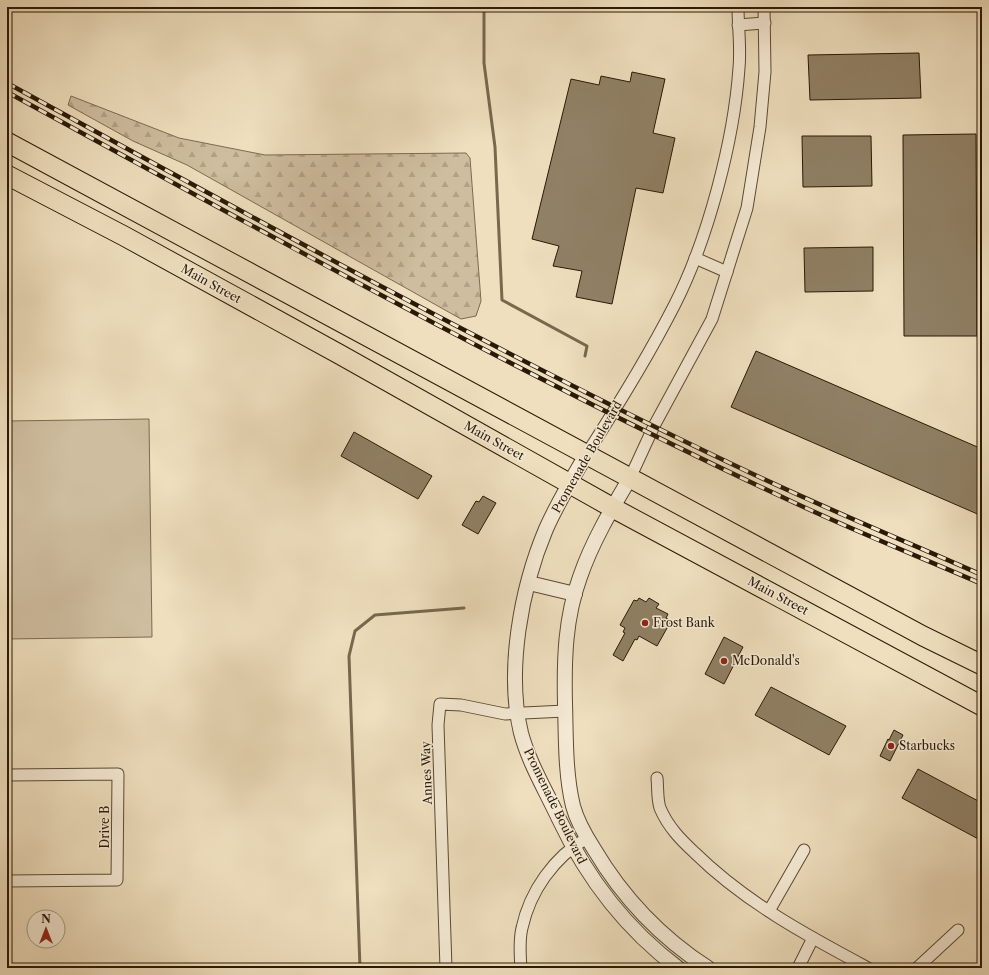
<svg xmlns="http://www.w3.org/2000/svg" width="989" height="975" font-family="'Libre Caslon Text',serif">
  <defs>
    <pattern id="forest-firs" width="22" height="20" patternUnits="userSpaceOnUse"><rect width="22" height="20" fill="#cebd9f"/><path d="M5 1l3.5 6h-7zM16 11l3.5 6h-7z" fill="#b1a287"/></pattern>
  </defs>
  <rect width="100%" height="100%" fill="#efdfbe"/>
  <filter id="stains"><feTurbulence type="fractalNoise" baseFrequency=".005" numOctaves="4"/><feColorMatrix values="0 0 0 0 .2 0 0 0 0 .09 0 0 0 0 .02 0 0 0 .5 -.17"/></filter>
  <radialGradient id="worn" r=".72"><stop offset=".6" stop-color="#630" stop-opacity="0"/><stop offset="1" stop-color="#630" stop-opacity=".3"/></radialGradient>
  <!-- grass -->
  <polygon fill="#cebd9f" stroke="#7c6b52" points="149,419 152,637 7,639 7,421"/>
  <!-- forest -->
  <polygon fill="url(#forest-firs)" stroke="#7c6b52" points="71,96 179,138 265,155 466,153 470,158 481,301 476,316 461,319 187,165 133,141 68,105"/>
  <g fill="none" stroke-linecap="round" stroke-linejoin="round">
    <!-- stream -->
    <g stroke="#78684e" stroke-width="3">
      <polyline points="484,7 484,63 495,147 502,300 587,346 585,356"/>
      <polyline points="360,968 349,656 355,631 375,615 464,608"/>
    </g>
  </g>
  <!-- building -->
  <g fill="#908065" stroke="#2a1905">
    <polygon points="919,53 921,98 810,100 808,55"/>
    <polygon points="632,72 665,79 653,133 675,138 663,193 636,188 612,304 576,297 582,271 553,266 559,246 532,239 571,79 599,85 601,76 630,82"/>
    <polygon points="976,134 977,336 904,336 903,135"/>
    <polygon points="802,136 871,136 872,186 803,187"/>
    <polygon points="873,247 873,291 805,292 804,248"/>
    <polygon points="756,351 982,449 982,516 731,407"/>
    <polygon points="354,432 432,476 418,499 341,456"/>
    <polygon points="483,496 496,503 478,534 462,525 476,501 479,502"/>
    <polygon points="639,598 646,602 649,598 659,604 656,608 668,614 666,618 671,621 657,646 639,636 637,640 635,639 623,661 613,655 625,633 623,632 625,628 620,625 634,600 637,601"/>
    <polygon points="724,637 743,647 724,684 705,674"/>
    <polygon points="771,687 846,726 829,755 755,715"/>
    <polygon points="894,730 903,735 890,761 880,756 888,739 889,740"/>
    <polygon points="918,769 982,803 982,841 902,798"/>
  </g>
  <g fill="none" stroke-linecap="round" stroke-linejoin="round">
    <!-- minor casing -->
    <g stroke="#5b4a33" stroke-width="13">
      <g id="minor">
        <polyline points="738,25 765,23"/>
        <polyline points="695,258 727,272"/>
        <path d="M586,455C617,407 649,355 675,304C708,239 734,140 739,68C741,48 738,27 738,7"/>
        <polyline points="630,478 654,426 712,319 747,208 760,127 765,72 764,7"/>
        <polyline points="7,775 118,774 117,880 7,881"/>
        <path d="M657,778C658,787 657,799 660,808C668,827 681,840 695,853C745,902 806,935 868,968"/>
        <polyline points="769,911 804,850"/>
        <polyline points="446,968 438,725 440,704 461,705 505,714 565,711"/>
        <path d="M521,968C520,955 519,940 522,928C530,891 554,857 587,838"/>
        <polyline points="798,968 813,938"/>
        <polyline points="917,968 958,930"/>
      </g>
    </g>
    <!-- tertiary casing -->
    <g stroke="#5b4a33" stroke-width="16">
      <g id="tertiary">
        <path d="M586,455C572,479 557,504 546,529C521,588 506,671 521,733C529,763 546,791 559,819C587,878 626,929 678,968"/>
        <path d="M630,478C611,510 592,542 580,577C565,618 564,660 565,703C566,736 565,773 573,806C577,821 585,835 594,849C623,898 660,937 708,968"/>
        <polyline points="529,583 575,594"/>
      </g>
    </g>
    <!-- trunk casing -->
    <g stroke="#2a1905" stroke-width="21">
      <g id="trunk">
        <polyline points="7,142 923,636 982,665"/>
        <polyline points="7,175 124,236 339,354 613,508 982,706"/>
      </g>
    </g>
    <!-- minor -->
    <use href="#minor" stroke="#f5ead5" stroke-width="11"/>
    <!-- tertiary -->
    <use href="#tertiary" stroke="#f5ead5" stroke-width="14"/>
    <!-- trunk -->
    <use href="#trunk" stroke="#efdfbe" stroke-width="19"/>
    <!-- rail casing -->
    <g stroke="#2a1905" stroke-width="4.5">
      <g id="rail">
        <path d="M7,83C248,215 488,348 736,466C817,505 900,539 982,575"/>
        <path d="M7,92C267,234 526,378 795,503C857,532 920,557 982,584"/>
      </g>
    </g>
    <!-- rail -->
    <use href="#rail" stroke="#f5ead5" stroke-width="3" stroke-dasharray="9" stroke-linecap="butt"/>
  </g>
  <!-- markers -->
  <g fill="#8f2418" stroke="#f5ead5" stroke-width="1.5">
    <circle cx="645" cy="623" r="4"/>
    <circle cx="724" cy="661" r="4"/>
    <circle cx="891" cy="746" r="4"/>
  </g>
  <g text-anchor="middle" stroke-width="3" stroke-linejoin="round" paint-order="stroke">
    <!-- street labels -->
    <g font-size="12" fill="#2a1905" stroke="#f5ead5">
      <text transform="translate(211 284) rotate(29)" y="4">Main Street</text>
      <text transform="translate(494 441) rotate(29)" y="4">Main Street</text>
      <text transform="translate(587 457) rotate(-60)" y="4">Promenade Boulevard</text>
      <text transform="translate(778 596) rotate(28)" y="4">Main Street</text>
      <text transform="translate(427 773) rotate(-92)" y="4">Annes Way</text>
      <text transform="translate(555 806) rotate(64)" y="4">Promenade Boulevard</text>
      <text transform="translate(105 827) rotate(-90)" y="4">Drive B</text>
    </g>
    <!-- poi labels -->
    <g font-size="12" fill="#2a1905" stroke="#f5ead5" text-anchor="start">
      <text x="653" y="627">Frost Bank</text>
      <text x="732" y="665">McDonald's</text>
      <text x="899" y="750">Starbucks</text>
    </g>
  </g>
  <!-- margin -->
  <rect width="989" height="975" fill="none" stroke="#efdfbe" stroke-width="24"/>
  <rect x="8" y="8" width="973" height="959" fill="none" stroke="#2a1905" stroke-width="2"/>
  <rect x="12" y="12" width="965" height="951" fill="none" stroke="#2a1905"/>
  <!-- north arrow -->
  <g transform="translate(46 929)"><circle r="19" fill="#f5ead5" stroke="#a49682"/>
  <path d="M0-3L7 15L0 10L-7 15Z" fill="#8f2418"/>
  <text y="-6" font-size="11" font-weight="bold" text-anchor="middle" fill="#2a1905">N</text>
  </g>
  <rect width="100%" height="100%" filter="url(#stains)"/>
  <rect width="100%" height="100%" fill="url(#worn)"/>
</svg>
